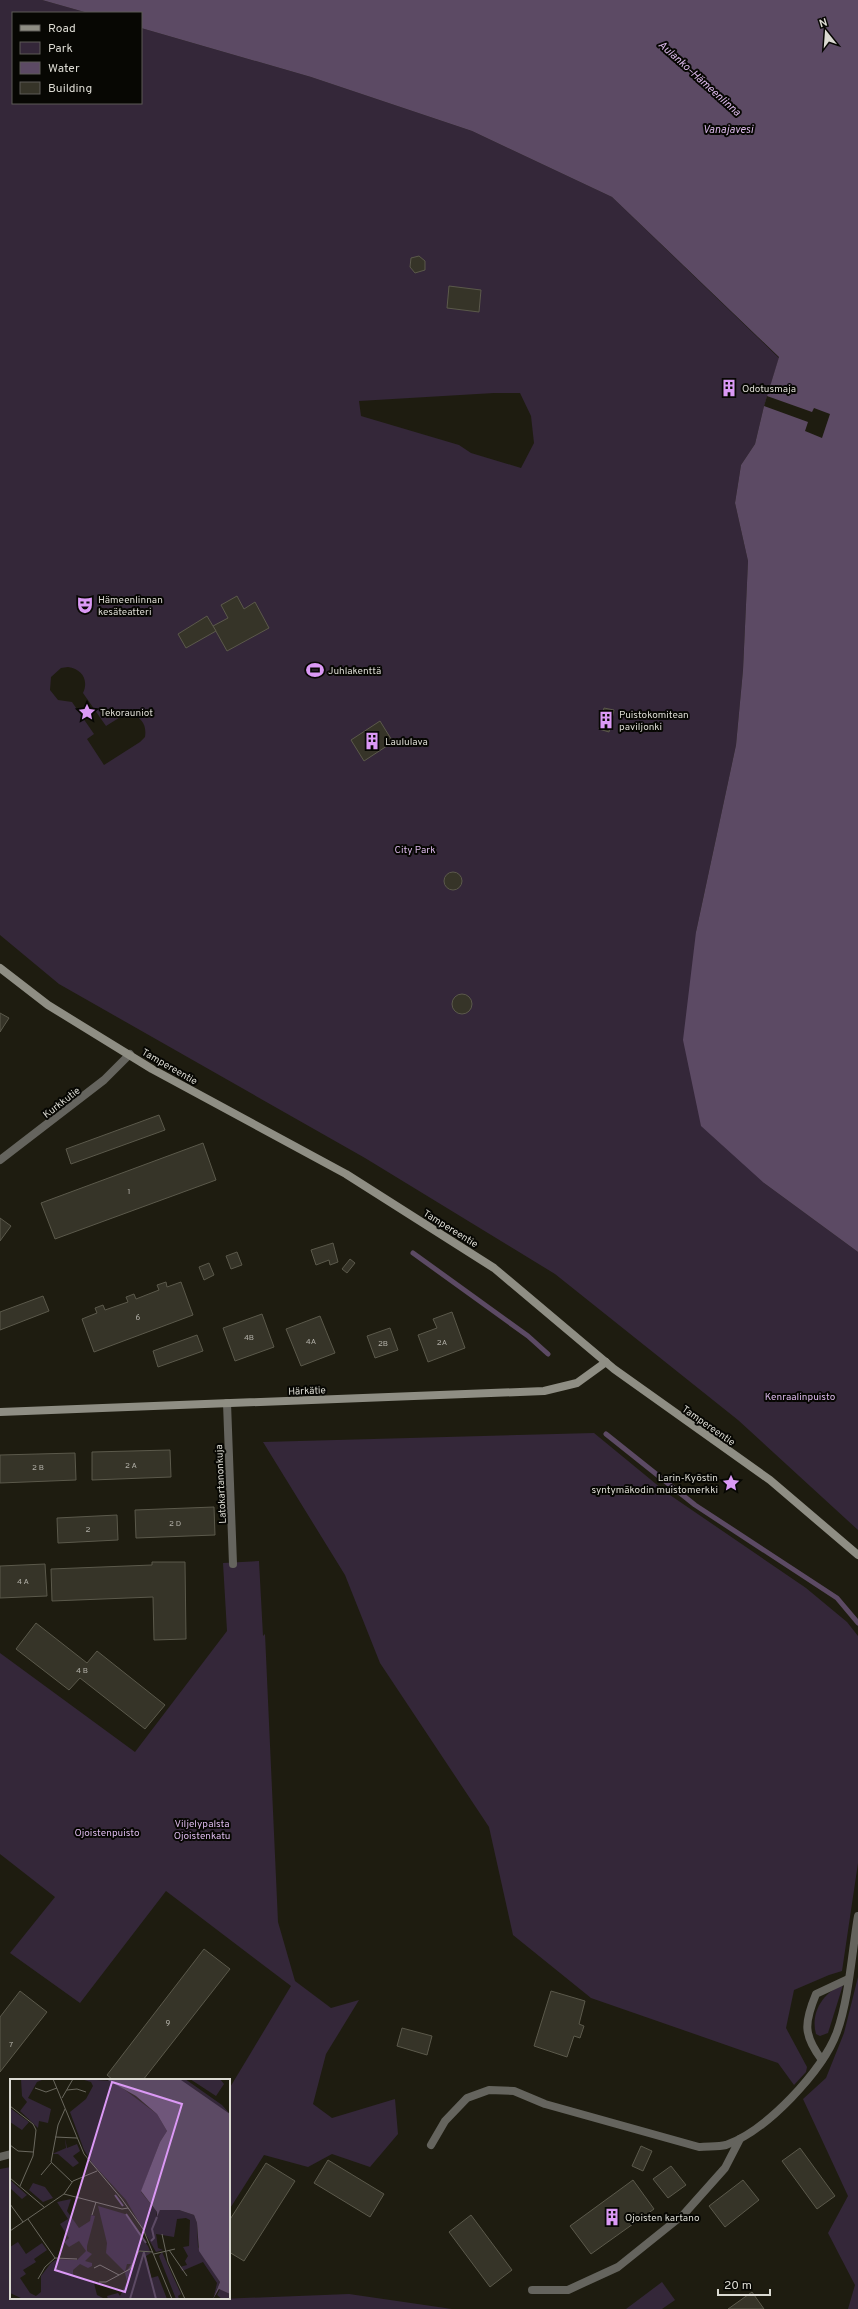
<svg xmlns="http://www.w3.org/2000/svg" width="858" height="2309" font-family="Overpass,sans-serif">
  <rect width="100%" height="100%" fill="#1e1c10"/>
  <!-- green -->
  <g fill="#342739" fill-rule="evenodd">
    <path d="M0,0H42L88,13H13V103H141V28L311,77L472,131L612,197L779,358L764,406L755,444L741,465L735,503L748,561L743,670L736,745L696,932L764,1183L858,1252V1530L738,1420L555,1274L365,1158L59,984L0,935ZM494,393H520L531,416L534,443L521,468L471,453L459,445L361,416L359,401ZM68,667C82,669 89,680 83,693L106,726L122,716L129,713C141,717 147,724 145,737L140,742L104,765L87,739L94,734L72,702L58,700L50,690L51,677L61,668Z"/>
    <polygon points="594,1433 667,1493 806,1588 847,1622 858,1636 858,1863 842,1971 829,1975 794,1990 786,2028 807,2067 806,2072 794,2085 778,2063 591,1998 513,1935 489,1827 380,1663 345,1575 263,1442"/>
    <polygon points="259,1561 263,1636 265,1634 278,1922 295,1981 331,2008 359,2000 326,2054 313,2104 332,2118 395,2099 398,2134 370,2167 332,2154 308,2167 264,2155 229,2210 229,2089 291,1986 166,1891 80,2003 10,1953 55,1897 0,1854 0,1653 135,1752 227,1631 223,1563"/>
    <polygon points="858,1977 858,2309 848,2309 855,2285 828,2233 848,2196 803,2099 826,2078 844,2033"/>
    <path d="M843,1985L828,2033L820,2036L816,2034C810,2013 823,1992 843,1985Z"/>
    <polygon points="11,2167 11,2298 218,2299 349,2294 452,2309 0,2309 0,2169"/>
    <polygon points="662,2282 675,2300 662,2309 626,2309"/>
  </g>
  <!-- water -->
  <polygon fill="#5c4a64" points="42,0 858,0 858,1252 764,1183 701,1126 683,1040 696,932 736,745 743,670 748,561 735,503 741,465 755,444 764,406 779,357 612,197 472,131 311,77 141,28 141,13 88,13"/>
  <!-- pier -->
  <polygon fill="#1e1c10" points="767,396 812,412 814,408 830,414 822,438 805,431 808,422 764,406"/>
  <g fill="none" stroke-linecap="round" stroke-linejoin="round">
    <!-- stream -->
    <g stroke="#5c4a64" stroke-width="5">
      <polyline points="413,1253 528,1336 548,1354"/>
      <polyline points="606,1434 695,1505 837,1598 858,1623"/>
    </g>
  </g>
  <!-- building -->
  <g fill="#363428" stroke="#5b594b">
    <polygon points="419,256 425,261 425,270 415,273 410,267 411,258"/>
    <polygon points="449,286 481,290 479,312 447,308"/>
    <polygon points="237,596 244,609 255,602 269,628 227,651 213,626 228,618 221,605"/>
    <polygon points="207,616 216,631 186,648 178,634"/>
    <polygon points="604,708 614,710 609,732 599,729"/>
    <polygon points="380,721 393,742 364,761 351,740"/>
    <circle cx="453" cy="881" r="9"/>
    <circle cx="462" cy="1004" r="10"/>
    <polygon points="0,1013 9,1018 0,1032"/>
    <polygon points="159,1115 165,1130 71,1164 66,1149"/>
    <polygon points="203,1143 216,1180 55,1239 41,1203"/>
    <polygon points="0,1218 11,1226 0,1241"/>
    <polygon points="333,1243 338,1262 330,1265 329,1260 316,1265 311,1250"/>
    <polygon points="237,1252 242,1265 231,1269 226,1256"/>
    <polygon points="350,1259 355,1263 347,1273 342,1269"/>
    <polygon points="209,1263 214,1275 204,1280 199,1267"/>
    <polygon points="166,1282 167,1287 181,1282 193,1315 94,1352 82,1319 97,1313 95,1308 103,1305 105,1310 128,1302 126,1297 134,1294 136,1299 159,1290 157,1285"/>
    <polygon points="43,1296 49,1311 0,1330 0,1312"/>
    <polygon points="452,1312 465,1348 428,1362 418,1335 437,1328 433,1319"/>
    <polygon points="262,1314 274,1347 235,1361 223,1328"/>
    <polygon points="320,1316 335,1353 301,1366 286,1329"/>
    <polygon points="390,1328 398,1350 375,1358 367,1336"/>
    <polygon points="197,1335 203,1351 158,1367 153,1351"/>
    <polygon points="170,1450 171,1477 92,1480 92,1452"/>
    <polygon points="75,1453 76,1480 0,1483 0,1455"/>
    <polygon points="214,1507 215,1535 136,1538 135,1510"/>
    <polygon points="117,1515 118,1540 58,1543 57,1518"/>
    <polygon points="152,1562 185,1562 186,1639 154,1640 153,1597 52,1601 51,1569 152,1565"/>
    <polygon points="45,1564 47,1596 0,1598 0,1566"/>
    <polygon points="36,1623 87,1663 97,1651 165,1705 145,1729 80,1678 69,1690 16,1649"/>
    <polygon points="204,1949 230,1969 143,2080 113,2080 107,2075"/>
    <polygon points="20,1991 47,2012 0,2072 0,2017"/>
    <polygon points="551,1991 585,2001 579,2024 584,2026 580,2038 574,2036 567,2057 534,2046"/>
    <polygon points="402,2028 432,2036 427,2055 397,2046"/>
    <polygon points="641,2146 652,2151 643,2171 632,2166"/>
    <polygon points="800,2148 835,2196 817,2209 782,2161"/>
    <polygon points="328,2160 384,2194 370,2217 314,2183"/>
    <polygon points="266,2163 295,2181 244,2261 229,2252 229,2221"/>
    <polygon points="671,2166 686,2185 668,2198 653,2179"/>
    <polygon points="633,2180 654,2209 591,2254 570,2226"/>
    <polygon points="743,2180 759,2200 725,2227 709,2206"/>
    <polygon points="471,2215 512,2270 490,2287 449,2232"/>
    <polygon points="752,2292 764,2309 728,2309"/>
  </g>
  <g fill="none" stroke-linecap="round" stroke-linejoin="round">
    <!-- service -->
    <g stroke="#65645e" stroke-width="8">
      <path d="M822,2060C803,2035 804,2023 816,1994L848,1979"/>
      <path d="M431,2145L445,2121L467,2098L489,2090L514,2091L545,2104L699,2147C708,2146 718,2147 726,2145C766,2131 823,2071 837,2032C849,1999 852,1951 858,1916"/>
      <polyline points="532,2290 568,2290 618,2267 684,2214 725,2168 740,2139"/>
    </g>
    <!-- minor -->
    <g stroke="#65645e" stroke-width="8">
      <polyline points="0,1160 104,1080 130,1054"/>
      <polyline points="227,1403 233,1564"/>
      <polyline points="0,2157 11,2154"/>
    </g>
    <!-- secondary -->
    <g stroke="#8f8e84" stroke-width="8">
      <polyline points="0,968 48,1005 152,1069 346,1174 494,1268 614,1369 770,1480 858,1555"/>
      <polyline points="0,1412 544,1391 577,1383 606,1362"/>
    </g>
  </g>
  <!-- icons -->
  <defs>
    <g id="building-bare" transform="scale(1.38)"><path d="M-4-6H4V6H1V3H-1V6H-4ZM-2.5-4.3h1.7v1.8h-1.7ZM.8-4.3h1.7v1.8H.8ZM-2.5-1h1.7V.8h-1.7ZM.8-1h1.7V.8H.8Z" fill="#db99f5" stroke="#070703" stroke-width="2.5" paint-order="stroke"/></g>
    <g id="theatre-bare" transform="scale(1.38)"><path d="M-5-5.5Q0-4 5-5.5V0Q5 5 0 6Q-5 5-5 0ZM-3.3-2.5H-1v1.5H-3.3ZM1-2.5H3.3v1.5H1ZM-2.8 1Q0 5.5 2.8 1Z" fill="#db99f5" stroke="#070703" stroke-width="2.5" paint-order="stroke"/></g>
    <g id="stadium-bare" transform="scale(1.38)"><path d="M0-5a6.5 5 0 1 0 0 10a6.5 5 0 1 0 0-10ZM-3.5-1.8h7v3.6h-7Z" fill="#db99f5" stroke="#070703" stroke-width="2.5" paint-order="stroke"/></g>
    <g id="sight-bare" transform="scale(1.38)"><path d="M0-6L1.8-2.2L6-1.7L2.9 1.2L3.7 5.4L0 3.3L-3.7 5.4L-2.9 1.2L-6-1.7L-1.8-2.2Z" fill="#db99f5" stroke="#070703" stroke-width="2.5" paint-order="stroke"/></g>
  </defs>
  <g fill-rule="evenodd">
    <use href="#building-bare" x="729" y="388"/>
    <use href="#theatre-bare" x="85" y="605"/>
    <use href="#stadium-bare" x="315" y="670"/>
    <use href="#sight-bare" x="87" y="712"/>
    <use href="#building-bare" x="606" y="720"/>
    <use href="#building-bare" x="372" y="741"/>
    <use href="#sight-bare" x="731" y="1483"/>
    <use href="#building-bare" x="612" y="2217"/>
  </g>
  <g text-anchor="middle" stroke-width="4" stroke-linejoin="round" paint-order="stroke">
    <!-- number labels -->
    <g font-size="8" fill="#b2b0a8">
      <text x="129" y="1194">1</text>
      <text x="138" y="1320">6</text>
      <text x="249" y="1340">4B</text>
      <text x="311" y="1344">4A</text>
      <text x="442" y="1345">2A</text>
      <text x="383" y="1346">2B</text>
      <text x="131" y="1468">2 A</text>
      <text x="38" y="1470">2 B</text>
      <text x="175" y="1526">2 D</text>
      <text x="88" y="1532">2</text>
      <text x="23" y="1584">4 A</text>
      <text x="82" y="1673">4 B</text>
      <text x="168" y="2025">9</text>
      <text x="11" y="2047">7</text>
    </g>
    <!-- poi labels -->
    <g font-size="10" fill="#dbdad2" stroke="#070703" text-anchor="start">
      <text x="742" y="392">Odotusmaja</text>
      <text x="98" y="603">Hämeenlinnan<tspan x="98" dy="12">kesäteatteri</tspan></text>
      <text x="328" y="674">Juhlakenttä</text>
      <text x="100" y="716">Tekorauniot</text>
      <text x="619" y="718">Puistokomitean<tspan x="619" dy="12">paviljonki</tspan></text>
      <text x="385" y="745">Laululava</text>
      <text x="718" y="1481" text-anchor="end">Larin-Kyöstin<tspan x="718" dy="12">syntymäkodin muistomerkki</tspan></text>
      <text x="625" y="2221">Ojoisten kartano</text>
    </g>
    <!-- park labels -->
    <g font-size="10" fill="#d8b6e7" stroke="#070703">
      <text x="415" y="853">City Park</text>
      <text x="800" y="1400">Kenraalinpuisto</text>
      <text x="202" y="1827">Viljelypalsta<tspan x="202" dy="12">Ojoistenkatu</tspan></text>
      <text x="107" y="1836">Ojoistenpuisto</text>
    </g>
    <!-- street labels -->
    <g font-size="10" fill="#dbdad2" stroke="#070703">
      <text transform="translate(170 1066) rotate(30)" y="4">Tampereentie</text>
      <text transform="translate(61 1102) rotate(-38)" y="4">Kurkkutie</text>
      <text transform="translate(451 1228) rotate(32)" y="4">Tampereentie</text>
      <text transform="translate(307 1390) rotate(-2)" y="4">Härkätie</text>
      <text transform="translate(709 1425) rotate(35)" y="4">Tampereentie</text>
      <text transform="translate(220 1484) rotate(-93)" y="4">Latokartanonkuja</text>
    </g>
    <!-- water labels -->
    <g font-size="11" font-style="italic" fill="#d8b6e7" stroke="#070703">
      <text transform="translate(700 78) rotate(42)" y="4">Aulanko–Hämeenlinna</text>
      <text x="728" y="133">Vanajavesi</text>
    </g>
  </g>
  <!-- overview -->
  <g transform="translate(10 2079)">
    <rect width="220" height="220" fill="#1e1c10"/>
    <path d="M11,0L32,1L27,3L18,19L41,30L38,44L29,42L28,49L10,32L17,23L12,17ZM71,0L103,2L147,35L157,52L150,63L131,113L147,133L146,137L150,131H169L184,136L187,144L188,168L210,203L204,217L207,204L193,183L172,192L170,188L177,186L175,182L178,177L173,168L179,167L180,141L176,139L167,140L164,158L146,155L148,169L153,171L146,173L116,121L83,85L74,71L60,33L76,20L83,7L81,3ZM166,0H175L212,26L220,35ZM180,0H210L214,5L206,17ZM0,29L19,43L12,51L0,43ZM55,59L57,69L67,65L70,72L63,77L69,84L63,88L48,75H42L56,69ZM0,101L17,116L12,120L0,109ZM23,104L35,108L43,119L33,123L19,111ZM61,120L57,132L69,149L80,142L81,136L85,137L77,167V172L82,175L75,182L82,184V187L78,189L70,185L63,191V196L84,204L87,216L95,220H13L0,214V168L8,163L16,175L32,164L37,171L24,180L26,183L13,191L16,195L10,199L20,214L26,217L31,213V197L41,184L47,180L67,181L76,172L69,162L59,168L54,163L59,159L50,145L58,140L47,123ZM88,127L115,135L138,167L140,172H129L122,185H117L115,193L96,174L97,164ZM136,172L141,174L136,177L141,199L148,197L157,220H98L97,217L108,214L110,217L117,203L115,194L129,173ZM152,173L171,215L168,217L169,220H166L149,177ZM210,210L220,215V220H212L207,216Z" fill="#342739"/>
    <path d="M96,0L171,1L220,35V215L209,210L203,220L210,203L189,172L187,144L184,136L169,131H150L147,138V133L131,112L150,63L157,52L147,35L126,17Z" fill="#5c4a64"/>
    <path fill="none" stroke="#5c4a64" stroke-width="2" d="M105,116L113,127M116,135L136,164M141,162L144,159L142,150L147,138M134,174L146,220M120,220L134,173"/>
    <path fill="none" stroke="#6a685e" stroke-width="1" d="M43,0L74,75L111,119L133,150L162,220M25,9L36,13L47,9M57,11L67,10L76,13M52,19L63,0M0,27L23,45L26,51L23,77L10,107M55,30L48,46L41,83L62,103M45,58L67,59M0,66L8,72L23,73M31,96L41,84M0,99L34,128M54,115L63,102L87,92M0,125L13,143M82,136L86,123M18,140L45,179M0,152L54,115L112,130L118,129M152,155L158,183L175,220M159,171L177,197M144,175L165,170M84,189L90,186L109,196L120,190L129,172L143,173M28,200L35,188L45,179L67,180M89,203H96L109,196"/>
    <path fill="#db99f5" fill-opacity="0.15" stroke="#db99f5" stroke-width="2" d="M102,3L172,25L115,213L45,191Z"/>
    <rect width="220" height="220" fill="none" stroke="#dbdad2" stroke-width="2"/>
  </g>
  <!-- legend -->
  <rect x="12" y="12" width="130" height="92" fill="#070703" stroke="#5c5b56"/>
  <rect x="20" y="25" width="20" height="6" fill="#8f8e84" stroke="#5c5b56"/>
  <text x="48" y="32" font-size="12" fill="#dbdad2">Road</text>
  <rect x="20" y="42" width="20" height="12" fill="#342739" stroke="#5c5b56"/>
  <text x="48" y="52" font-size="12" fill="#dbdad2">Park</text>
  <rect x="20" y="62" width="20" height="12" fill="#5c4a64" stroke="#5c5b56"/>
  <text x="48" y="72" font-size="12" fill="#dbdad2">Water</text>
  <rect x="20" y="82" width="20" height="12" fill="#363428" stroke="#5c5b56"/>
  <text x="48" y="92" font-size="12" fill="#dbdad2">Building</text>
  <!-- north arrow -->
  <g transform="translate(826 32) rotate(343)" stroke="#070703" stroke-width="3" paint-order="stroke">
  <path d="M0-3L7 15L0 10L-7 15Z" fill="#dbdad2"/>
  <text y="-6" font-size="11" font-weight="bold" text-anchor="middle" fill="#dbdad2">N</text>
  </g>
  <!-- scale -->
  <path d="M718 2289v6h52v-6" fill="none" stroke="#dbdad2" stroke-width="2"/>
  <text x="724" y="2289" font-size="12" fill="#dbdad2" stroke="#070703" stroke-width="3" paint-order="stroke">20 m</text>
</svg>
